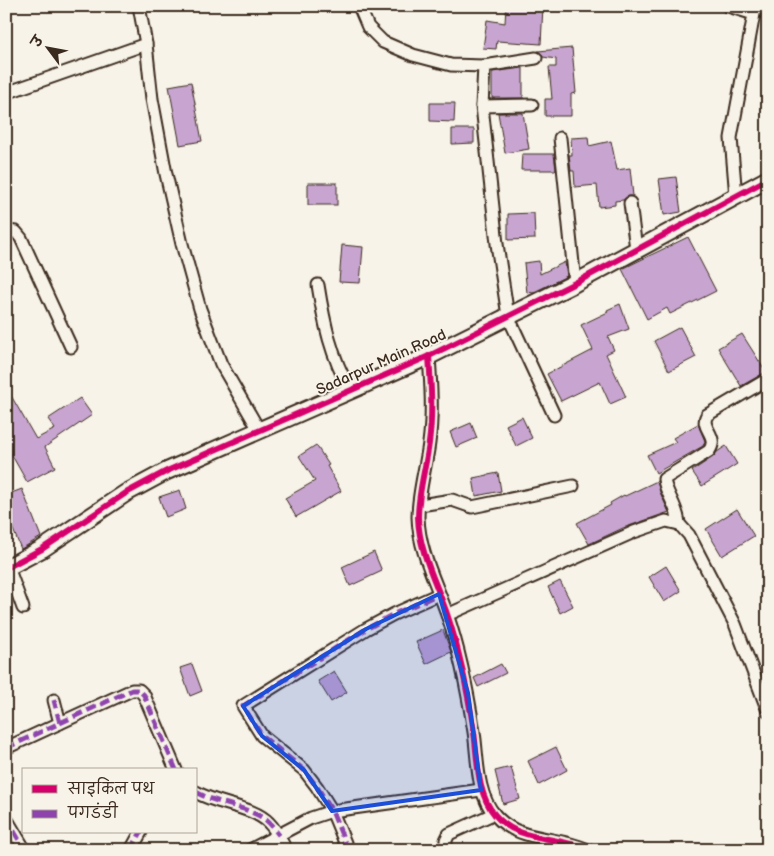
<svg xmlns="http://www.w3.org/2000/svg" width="774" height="856" font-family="'Balsamiq Sans','Playpen Sans Deva',sans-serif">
  <rect width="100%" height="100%" fill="#f7f3e8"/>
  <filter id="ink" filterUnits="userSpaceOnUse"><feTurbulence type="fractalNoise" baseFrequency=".02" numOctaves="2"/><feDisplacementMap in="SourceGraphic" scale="10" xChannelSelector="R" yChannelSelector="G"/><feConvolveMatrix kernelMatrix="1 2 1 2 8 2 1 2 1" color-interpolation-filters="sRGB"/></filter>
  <g filter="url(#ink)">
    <!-- building -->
    <g fill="#c7a5d0" stroke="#3b2a1e">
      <polygon points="506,6 543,6 541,44 497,41 496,49 483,48 487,20 505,23"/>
      <polygon points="572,48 576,93 571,94 571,116 545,116 545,99 552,99 549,67 556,67 556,59 543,57 538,51"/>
      <polygon points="523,68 523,98 492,98 492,72"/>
      <polygon points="191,82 202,141 180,145 169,86"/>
      <polygon points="430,103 455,103 454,122 430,121"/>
      <polygon points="498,113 523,113 529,149 505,153"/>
      <polygon points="452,129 474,129 474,143 452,144"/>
      <polygon points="588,137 589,146 611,141 617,170 630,168 633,196 629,196 623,200 615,201 615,205 599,207 597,185 575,187 574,171 571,171 569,155 572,155 571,138"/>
      <polygon points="522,154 554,154 556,170 521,170"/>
      <polygon points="676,177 681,212 664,215 659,179"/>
      <rect x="308" y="183" width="29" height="22"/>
      <polygon points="534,213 535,239 508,240 508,214"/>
      <polygon points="688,237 716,291 670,314 667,308 647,319 622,269"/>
      <polygon points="342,245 363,247 360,283 339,282"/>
      <polygon points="539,261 540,274 565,262 567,276 534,292 527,293 524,263"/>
      <polygon points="620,304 629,329 608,337 614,350 606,354 626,397 610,404 600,382 561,401 547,374 593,350 581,325 608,312 607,310"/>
      <polygon points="680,327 696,357 669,371 654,341"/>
      <polygon points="742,334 766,372 741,386 718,348"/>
      <polygon points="6,387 36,439 55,429 48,419 80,398 92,415 45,447 55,467 27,482 6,445"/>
      <polygon points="522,417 532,438 516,446 506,425"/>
      <polygon points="471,423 477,438 456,447 450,432"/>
      <polygon points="698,424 705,441 703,446 656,473 647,455 676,442 673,438"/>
      <polygon points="316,445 329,465 327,466 341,491 296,517 285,498 315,481 299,456"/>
      <polygon points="726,446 737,464 702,486 692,471 713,457 717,452"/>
      <polygon points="498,473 501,491 476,496 473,478"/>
      <polygon points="657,481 660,492 669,512 623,528 589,544 577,523 611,505 610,503 624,495 625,496"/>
      <polygon points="22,489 41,537 21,549 12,527 6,529 6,495"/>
      <polygon points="180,490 186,509 166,517 159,497"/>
      <polygon points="737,509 754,536 722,556 706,529"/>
      <polygon points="374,552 382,571 350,586 342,567"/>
      <polygon points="666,566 681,591 664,602 649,577"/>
      <polygon points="560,581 573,606 560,613 548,587"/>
      <polygon points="443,630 451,652 426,664 416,642"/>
      <polygon points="192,664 202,691 190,696 180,668"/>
      <polygon points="501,664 506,673 478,687 474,678"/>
      <polygon points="334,671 347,692 331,702 318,681"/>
      <polygon points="556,747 567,770 539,785 528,761"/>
      <polygon points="511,767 520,799 503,804 495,771"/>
    </g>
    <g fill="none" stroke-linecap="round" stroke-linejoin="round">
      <!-- street casing -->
      <g stroke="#3b2a1e" stroke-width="15">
        <g id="street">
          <polyline points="139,6 146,44 152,99 166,174 182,244 200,309 221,364 259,430"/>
          <polyline points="359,6 368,27 383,42 413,55 451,65 484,66"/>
          <polyline points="728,6 754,14 731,138 736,197"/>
          <polyline points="536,58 484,66 482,106 497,244 508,316 554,415"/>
          <polyline points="6,93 146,44"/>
          <polyline points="482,106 532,105"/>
          <polyline points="560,138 575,283"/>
          <polyline points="630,203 636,249"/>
          <polyline points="6,231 16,232 21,238 71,347"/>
          <path d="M318,285C324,323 331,356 350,390"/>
          <path d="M429,356C431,385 433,414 429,443C426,467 418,493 418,517C419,552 436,582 447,614C460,652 468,693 474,732C478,759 476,793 495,815C519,843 557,835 588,850"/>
          <polyline points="420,505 452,500 472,507 573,486"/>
          <path d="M679,524C678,506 665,493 664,479L709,451C720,436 699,428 707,415L768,379"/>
          <polyline points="8,567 23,608"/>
          <polyline points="447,615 634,532 666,521 679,524 689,535 735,624 768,711"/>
          <polyline points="60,723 132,690 139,690 144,695 176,770"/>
          <polyline points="6,748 60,723 54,700"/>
          <path d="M196,792C217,805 253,806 269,823C277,831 281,840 286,850"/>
          <polyline points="6,818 25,850"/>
          <polyline points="131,850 141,832"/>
          <polyline points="250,850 311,818 332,811 481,790"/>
          <polyline points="348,850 332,811 317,787 304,770 262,736 243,706 366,629 394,614 439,594"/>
          <polyline points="446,850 446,840 449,834 493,814"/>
        </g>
      </g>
      <!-- secondary casing -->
      <g stroke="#3b2a1e" stroke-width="20">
        <polyline id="secondary" points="6,568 42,549 126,493 167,471 429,356 575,283 768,179"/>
      </g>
      <!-- street -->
      <use href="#street" stroke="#f7f3e8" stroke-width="11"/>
      <!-- secondary -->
      <use href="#secondary" stroke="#f7f3e8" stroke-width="16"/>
      <!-- quiet -->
      <g stroke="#8e44ad" stroke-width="5" stroke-dasharray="10 5" stroke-linecap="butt">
        <polyline points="60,723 132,690 139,690 144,695 176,770"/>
        <polyline points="6,748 60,723 54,700"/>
        <path d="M196,792C218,805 245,805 266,820C271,824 275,830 279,835"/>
        <polyline points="6,818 25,850"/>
        <polyline points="131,850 141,832"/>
        <polyline points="348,850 332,811 317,787 304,770 262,736 243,706 366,629 394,614 439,594"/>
      </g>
      <!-- cycleway casing -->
      <g stroke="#f7f3e8" stroke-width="9">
        <g id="cycleway">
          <path d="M429,356C431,385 433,414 429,443C426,467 418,493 418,517C419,552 436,582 447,614C460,652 468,693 474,732C478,759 476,793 495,815C519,843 557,835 588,850"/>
          <polyline points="6,568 42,549 126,493 167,471 429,356 575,283 768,179"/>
        </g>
      </g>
      <!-- cycleway -->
      <use href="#cycleway" stroke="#d6006c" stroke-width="6"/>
    </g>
  </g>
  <!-- marked area -->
  <path fill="#1d4ed8" fill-opacity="0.2" stroke="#1d4ed8" stroke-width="4" stroke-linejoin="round" d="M439,594L468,693L481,790L332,811L304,770L262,736L243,706L366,629Z"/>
  <g text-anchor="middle" stroke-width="4" stroke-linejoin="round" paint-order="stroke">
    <!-- street labels -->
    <g font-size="15" fill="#3b2a1e" stroke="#f7f3e8">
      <text transform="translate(381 362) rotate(-24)" y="5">Sadarpur Main Road</text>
    </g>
  </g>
  <!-- margin -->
  <rect width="774" height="856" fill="none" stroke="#f7f3e8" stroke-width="25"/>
  <rect x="12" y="12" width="749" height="831" fill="none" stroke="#3b2a1e" stroke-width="2" filter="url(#ink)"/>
  <!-- legend -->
  <rect x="22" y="768" width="175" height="65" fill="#f7f3e8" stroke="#aca397"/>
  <rect x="32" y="785" width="25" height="8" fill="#d6006c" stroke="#aca397"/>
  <text x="68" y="794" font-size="15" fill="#3b2a1e">साइकिल पथ</text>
  <rect x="32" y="810" width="25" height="8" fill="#8e44ad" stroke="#aca397"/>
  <text x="68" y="818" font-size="15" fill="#3b2a1e">पगडंडी</text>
  <!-- north arrow -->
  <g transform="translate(48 48) rotate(302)" stroke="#f7f3e8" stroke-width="4" paint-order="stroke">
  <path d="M0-4L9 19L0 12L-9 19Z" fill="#3b2a1e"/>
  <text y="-8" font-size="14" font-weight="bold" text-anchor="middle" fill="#3b2a1e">उ</text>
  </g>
</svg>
